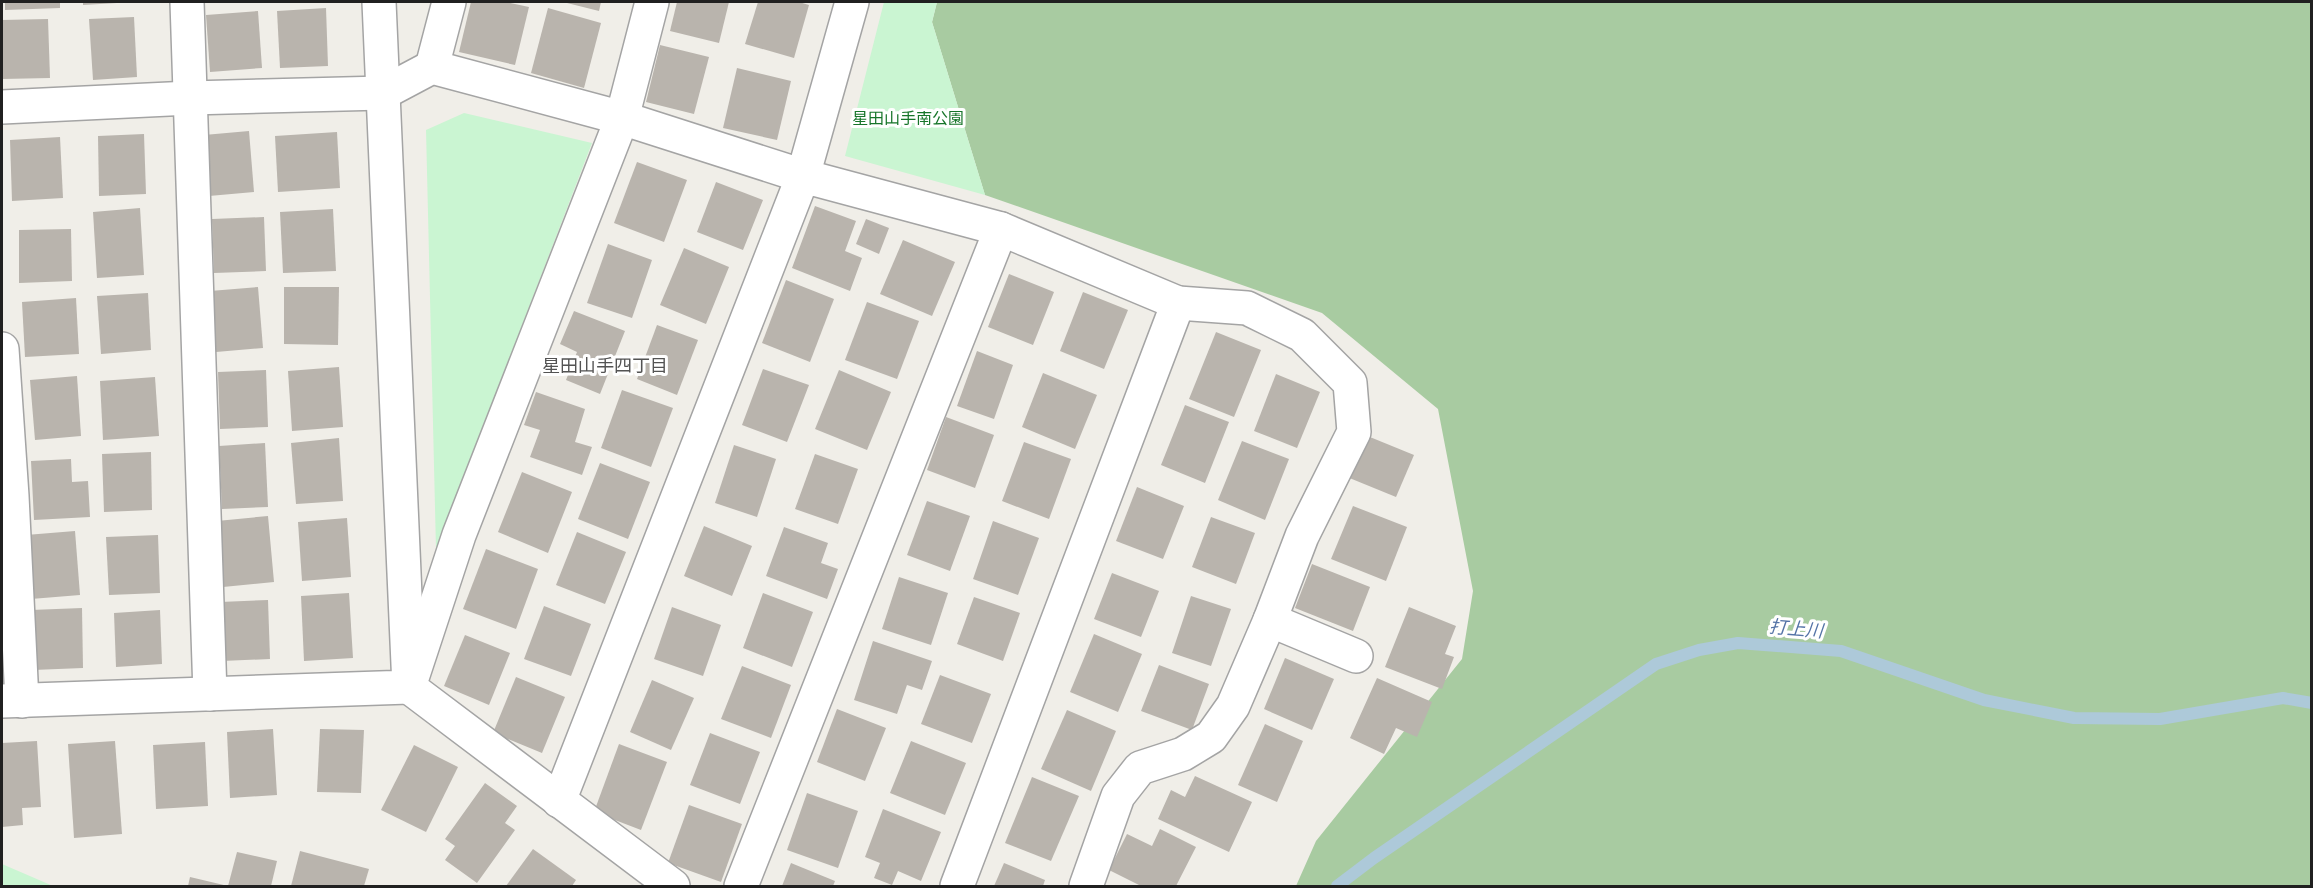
<svg xmlns="http://www.w3.org/2000/svg" width="2313" height="888" font-family="'Fira Sans Condensed','Noto Sans JP',sans-serif">
  <rect width="100%" height="100%" fill="#f0eee8"/>
  <!-- forest -->
  <polygon fill="#a8cba1" points="937,2 2311,2 2311,886 1296,886 1316,841 1462,659 1473,591 1438,409 1322,313 985,195 932,22"/>
  <!-- park -->
  <g fill="#caf5d2">
    <polygon points="884,2 937,2 932,22 985,195 845,156"/>
    <polygon points="464,113 592,143 436,550 426,130"/>
    <polygon points="2,864 53,886 2,886"/>
  </g>
  <g fill="none" stroke-linecap="round" stroke-linejoin="round">
    <!-- stream -->
    <polyline stroke="#adc9d9" stroke-width="12" points="1337,886 1374,858 1656,664 1699,650 1738,643 1841,651 1984,700 2074,718 2160,719 2283,698 2312,703"/>
  </g>
  <!-- building -->
  <g fill="#b9b4ad">
    <polygon points="5,2 60,2 60,8 5,10"/>
    <polygon points="83,2 117,2 117,3 83,5"/>
    <polygon points="471,2 506,2 529,7 515,65 459,52"/>
    <polygon points="563,2 601,2 599,11"/>
    <polygon points="677,2 729,2 719,43 670,31"/>
    <polygon points="758,2 799,2 809,5 794,58 745,44"/>
    <polygon points="326,8 328,66 280,68 277,11"/>
    <polygon points="548,8 601,23 584,88 531,73"/>
    <polygon points="258,11 262,68 210,72 206,15"/>
    <polygon points="134,17 137,77 93,80 89,19"/>
    <polygon points="48,19 50,78 2,79 2,20"/>
    <polygon points="660,45 709,57 694,114 646,102"/>
    <polygon points="737,68 791,81 777,140 723,128"/>
    <polygon points="249,131 254,192 209,196 204,135"/>
    <polygon points="337,132 340,188 278,192 275,136"/>
    <polygon points="144,134 146,194 99,196 98,136"/>
    <polygon points="60,137 63,198 12,201 10,140"/>
    <polygon points="637,162 687,180 664,242 614,223"/>
    <polygon points="716,182 763,200 743,250 697,232"/>
    <polygon points="815,206 856,221 845,251 862,258 850,291 792,268"/>
    <polygon points="140,208 144,275 97,278 93,212"/>
    <polygon points="333,209 336,271 283,273 280,212"/>
    <polygon points="264,217 266,271 214,273 212,219"/>
    <polygon points="866,219 889,228 879,254 856,244"/>
    <polygon points="71,229 72,281 19,283 19,230"/>
    <polygon points="903,240 955,262 932,316 880,294"/>
    <polygon points="608,244 652,260 632,318 587,303"/>
    <polygon points="684,248 729,267 706,324 660,305"/>
    <polygon points="1009,274 1054,292 1033,345 988,327"/>
    <polygon points="786,280 834,299 810,362 762,343"/>
    <polygon points="258,287 263,348 216,352 210,291"/>
    <polygon points="284,287 339,287 338,345 284,344"/>
    <polygon points="1083,292 1128,310 1104,369 1060,351"/>
    <polygon points="148,293 151,350 101,354 97,296"/>
    <polygon points="76,298 79,354 25,357 22,302"/>
    <polygon points="867,302 919,321 897,379 845,360"/>
    <polygon points="574,311 625,331 600,394 566,380 577,352 560,344"/>
    <polygon points="657,325 698,340 677,395 637,379"/>
    <polygon points="1216,332 1261,350 1234,417 1189,399"/>
    <polygon points="977,351 1013,365 994,419 957,406"/>
    <polygon points="339,367 343,427 292,431 288,371"/>
    <polygon points="763,369 809,385 787,442 742,425"/>
    <polygon points="266,370 268,427 220,429 218,372"/>
    <polygon points="839,370 891,392 867,450 815,429"/>
    <polygon points="1043,373 1097,395 1075,449 1022,427"/>
    <polygon points="1276,374 1320,392 1297,448 1254,431"/>
    <polygon points="77,376 81,436 35,440 30,380"/>
    <polygon points="155,377 159,436 103,440 100,381"/>
    <polygon points="622,390 673,408 651,467 601,448"/>
    <polygon points="536,392 585,409 575,442 592,447 582,475 530,457 540,430 524,425"/>
    <polygon points="1185,405 1229,422 1205,483 1161,465"/>
    <polygon points="946,417 994,435 975,488 927,470"/>
    <polygon points="1365,435 1414,455 1396,497 1347,477"/>
    <polygon points="339,438 343,501 296,504 291,443"/>
    <polygon points="1242,441 1289,459 1265,520 1218,500"/>
    <polygon points="1024,442 1071,459 1049,519 1002,501"/>
    <polygon points="265,443 268,507 222,509 219,446"/>
    <polygon points="734,445 776,459 757,517 715,503"/>
    <polygon points="151,452 152,510 104,512 102,454"/>
    <polygon points="815,454 858,469 838,524 795,509"/>
    <polygon points="71,459 72,482 88,481 90,517 34,520 31,461"/>
    <polygon points="600,463 650,482 628,539 578,519"/>
    <polygon points="522,472 572,492 548,553 498,532"/>
    <polygon points="1137,487 1184,506 1163,559 1116,541"/>
    <polygon points="927,501 970,516 950,571 907,555"/>
    <polygon points="1353,506 1407,527 1386,581 1331,559"/>
    <polygon points="268,516 274,582 223,587 217,521"/>
    <polygon points="1211,517 1255,533 1236,584 1192,567"/>
    <polygon points="347,518 351,577 302,581 298,522"/>
    <polygon points="993,521 1039,538 1018,595 973,579"/>
    <polygon points="704,526 752,546 732,596 684,576"/>
    <polygon points="784,527 828,543 821,563 838,569 827,599 766,576"/>
    <polygon points="75,531 80,595 31,599 26,535"/>
    <polygon points="577,532 626,552 605,604 556,585"/>
    <polygon points="158,535 160,593 109,595 106,537"/>
    <polygon points="486,549 538,569 516,629 463,609"/>
    <polygon points="1312,564 1370,587 1353,631 1295,608"/>
    <polygon points="1112,573 1159,591 1141,637 1094,619"/>
    <polygon points="899,577 948,593 931,645 882,629"/>
    <polygon points="349,593 353,658 304,661 301,596"/>
    <polygon points="763,593 813,612 792,667 743,648"/>
    <polygon points="1191,596 1231,609 1211,666 1172,653"/>
    <polygon points="974,597 1020,613 1003,661 957,644"/>
    <polygon points="268,600 270,659 222,661 220,602"/>
    <polygon points="544,606 591,624 571,676 524,659"/>
    <polygon points="672,607 721,625 703,676 654,659"/>
    <polygon points="1409,607 1456,626 1445,654 1454,657 1442,689 1385,667"/>
    <polygon points="82,608 83,668 33,670 31,610"/>
    <polygon points="160,610 162,664 116,667 114,613"/>
    <polygon points="1094,634 1142,654 1118,712 1070,692"/>
    <polygon points="465,635 510,653 489,705 444,686"/>
    <polygon points="873,641 932,661 922,690 907,685 897,714 854,700"/>
    <polygon points="1285,658 1334,679 1312,730 1264,709"/>
    <polygon points="1159,665 1209,684 1192,730 1141,711"/>
    <polygon points="742,666 791,685 771,738 721,719"/>
    <polygon points="940,675 991,694 972,743 921,724"/>
    <polygon points="516,677 565,697 542,753 493,733"/>
    <polygon points="1377,678 1432,702 1417,737 1396,728 1384,754 1350,738"/>
    <polygon points="652,680 694,698 671,750 630,732"/>
    <polygon points="837,709 886,728 865,781 817,762"/>
    <polygon points="1067,710 1116,731 1091,791 1041,769"/>
    <polygon points="1265,724 1303,741 1277,802 1238,785"/>
    <polygon points="273,729 277,795 230,798 227,732"/>
    <polygon points="320,729 364,730 361,793 317,792"/>
    <polygon points="710,733 760,752 740,804 690,785"/>
    <polygon points="37,741 41,807 22,808 23,825 2,827 2,743"/>
    <polygon points="115,741 122,834 74,838 68,744"/>
    <polygon points="911,741 966,763 945,815 890,793"/>
    <polygon points="205,742 208,806 156,809 153,745"/>
    <polygon points="619,744 667,762 641,830 594,812"/>
    <polygon points="414,745 458,767 426,832 381,810"/>
    <polygon points="1195,776 1252,802 1229,852 1158,819 1171,790 1185,797"/>
    <polygon points="1032,777 1079,796 1051,861 1005,843"/>
    <polygon points="485,783 517,806 505,823 515,830 477,883 445,860 455,846 445,839"/>
    <polygon points="807,793 858,811 838,868 787,850"/>
    <polygon points="689,805 742,824 721,882 668,863"/>
    <polygon points="883,809 941,832 921,881 898,871 892,885 874,878 880,863 865,857"/>
    <polygon points="1160,829 1196,847 1176,886 1141,886 1109,870 1127,834 1152,846"/>
    <polygon points="533,849 576,880 572,886 506,886"/>
    <polygon points="300,851 369,869 364,886 291,886"/>
    <polygon points="237,852 277,861 271,886 228,886"/>
    <polygon points="791,863 835,881 833,886 782,886"/>
    <polygon points="1004,863 1045,880 1043,886 994,886"/>
    <polygon points="190,877 228,886 188,886"/>
  </g>
  <g fill="none" stroke-linecap="round" stroke-linejoin="round">
    <!-- street casing -->
    <g stroke="#a4a4a4" stroke-width="36">
      <g id="street">
        <polyline points="187,2 210,694"/>
        <polyline points="652,2 622,118 459,535 409,687 673,886"/>
        <polyline points="432,67 449,2"/>
        <polyline points="2,107 190,98 383,93 432,67 622,118 803,176 852,2"/>
        <polyline points="2,349 12,496 22,701"/>
        <polyline points="1270,620 1356,656"/>
        <polyline points="2,701 409,687 379,2"/>
        <polyline points="559,801 803,176 1001,229 1178,303 957,886"/>
        <polyline points="741,886 1001,229"/>
        <polyline points="1086,886 1118,796 1140,768 1183,754 1211,737 1233,706 1270,620 1302,536 1354,432 1350,383 1302,335 1247,308 1178,303"/>
      </g>
    </g>
    <!-- street -->
    <use href="#street" stroke="#fff" stroke-width="33"/>
  </g>
  <g text-anchor="middle" stroke-width="6" stroke-linejoin="round" paint-order="stroke">
    <!-- park labels -->
    <g font-size="16" fill="#17752a" stroke="#fff">
      <text x="908" y="124">星田山手南公園</text>
    </g>
    <!-- neighbourhood labels -->
    <g font-size="18" fill="#535353" stroke="#fff">
      <text x="605" y="372">星田山手四丁目</text>
    </g>
    <!-- water labels -->
    <g font-size="18" font-style="italic" fill="#5574a7" stroke="#fff">
      <text transform="translate(1796 629) rotate(5)" y="6">打上川</text>
    </g>
  </g>
  <!-- border -->
  <rect width="2313" height="888" fill="none" stroke="#202020" stroke-width="6"/>
</svg>
